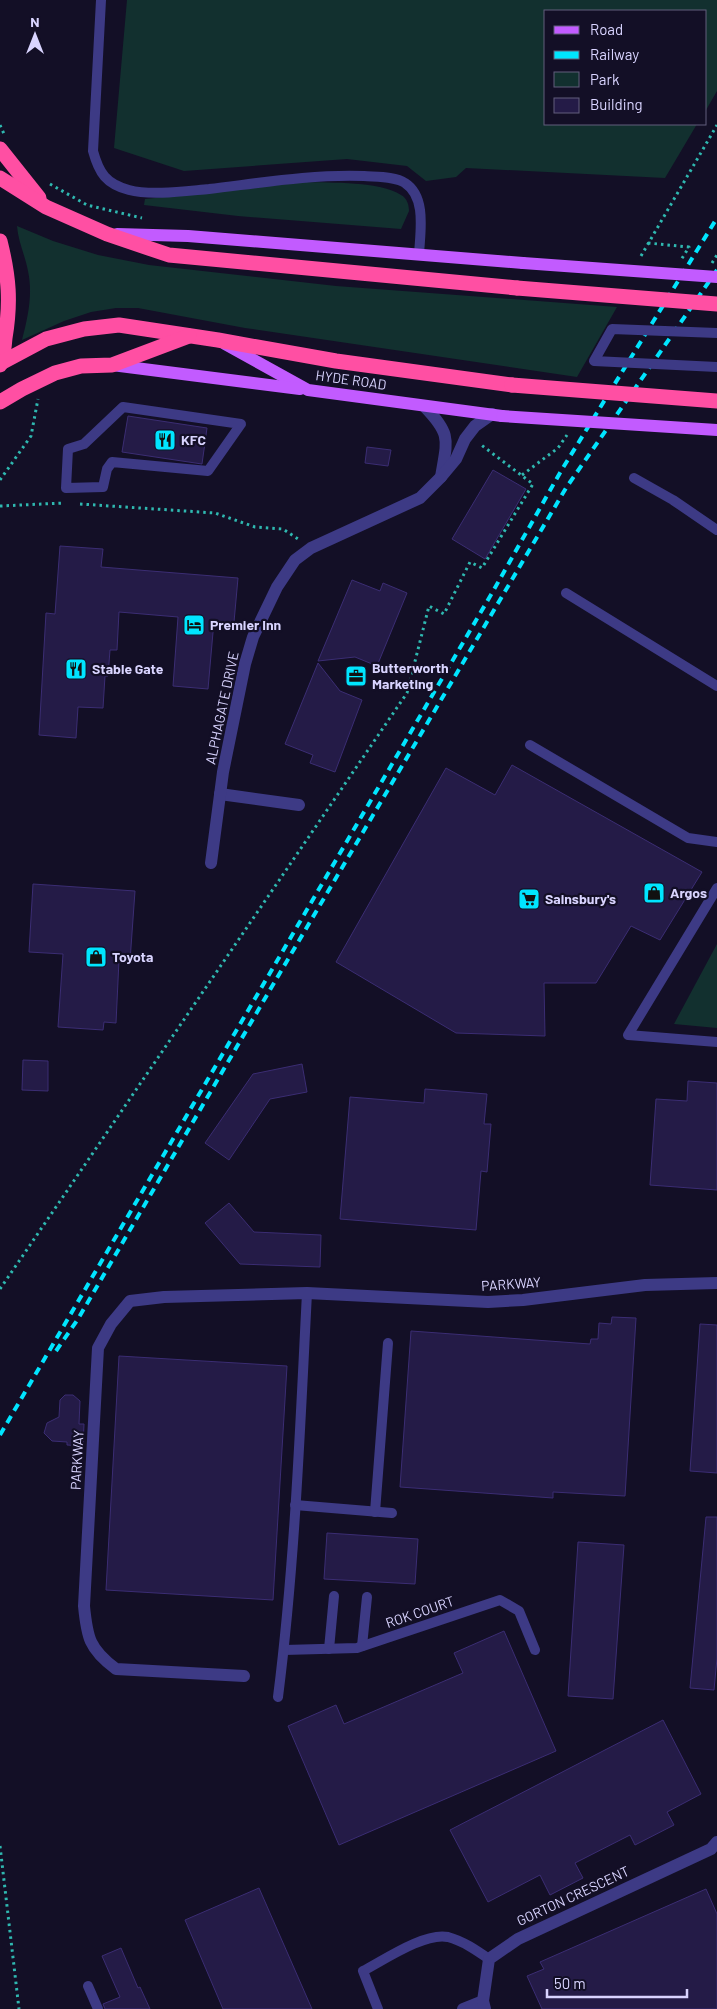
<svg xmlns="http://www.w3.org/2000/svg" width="717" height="2009" font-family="Barlow,sans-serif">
  <rect width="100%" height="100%" fill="#130f26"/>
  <!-- green -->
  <g fill="#12302f">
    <polygon points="127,0 717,0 717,91 706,110 706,11 546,11 546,124 697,124 665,178 466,168 456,177 426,181 407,166 347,159 184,171 114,148"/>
    <path d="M306,182C331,183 380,181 401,195C407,198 409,205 409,211L401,229L238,216L144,205L145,199Z"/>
    <path d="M17,226L53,241L98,255L149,265L336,286L617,307L577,377L245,328L138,308H116L91,312L64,321L22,340C28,317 33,294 28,271C25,255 18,241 17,226Z"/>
    <polygon points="717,944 717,1028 674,1024"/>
  </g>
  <!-- building -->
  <g fill="#241b47" stroke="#3b2d73">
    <polygon points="128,416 207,428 202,464 122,452"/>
    <polygon points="367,447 391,450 388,466 365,463"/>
    <polygon points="493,470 526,489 485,559 452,539"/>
    <polygon points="60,546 103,549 101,567 238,578 234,622 214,621 208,689 173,686 178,617 119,612 117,650 110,650 108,676 105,676 103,708 78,707 76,738 39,735 46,613 55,614"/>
    <polygon points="352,580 380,591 383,583 407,593 377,666 355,657 318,661"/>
    <polygon points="318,663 340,691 362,700 335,772 310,763 313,755 285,744"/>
    <polygon points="512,765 702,872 660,940 631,926 596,983 544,983 545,1036 456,1033 336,962 446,768 495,795"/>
    <polygon points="33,884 135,891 130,961 119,960 116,1023 104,1022 103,1030 58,1027 63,954 29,952"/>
    <polygon points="23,1060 48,1061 48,1091 22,1090"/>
    <polygon points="302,1064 307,1092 270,1099 229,1160 205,1143 253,1074"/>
    <polygon points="688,1081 717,1083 717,1190 650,1185 656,1099 687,1101"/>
    <polygon points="425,1089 487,1094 484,1124 491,1124 487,1172 481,1171 476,1230 340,1219 350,1097 424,1103"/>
    <polygon points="229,1203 254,1232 321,1235 320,1267 240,1264 205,1223"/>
    <polygon points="612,1317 636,1318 625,1496 553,1492 553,1498 400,1487 411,1331 590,1344 591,1339 598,1339 599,1323 611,1324"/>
    <polygon points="700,1324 717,1325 717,1473 690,1471"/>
    <polygon points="119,1356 287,1366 273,1600 106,1590"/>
    <polygon points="65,1395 73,1395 80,1401 79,1424 84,1424 83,1446 67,1445 67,1442 52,1441 44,1433 47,1423 59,1417 60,1400"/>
    <polygon points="706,1517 717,1517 717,1658 714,1690 690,1688"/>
    <polygon points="327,1533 418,1539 415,1584 324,1579"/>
    <polygon points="578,1542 624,1545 613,1699 568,1696"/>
    <polygon points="504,1631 556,1751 339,1845 288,1726 336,1705 344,1724 463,1673 454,1653"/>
    <polygon points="663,1720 701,1794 667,1812 674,1825 635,1845 630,1835 575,1863 583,1878 550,1895 540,1875 488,1902 450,1830"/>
    <polygon points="259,1888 312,2009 223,2009 185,1920"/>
    <polygon points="706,1889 717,1914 717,2009 542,2009 527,1976 544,1969 540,1962"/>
    <polygon points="121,1948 138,1988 140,1987 150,2009 105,2009 103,2004 120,1997 102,1956"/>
  </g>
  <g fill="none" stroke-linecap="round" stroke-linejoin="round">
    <!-- path -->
    <g stroke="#2fb8b0" stroke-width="3" stroke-dasharray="2.5 4" stroke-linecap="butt">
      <polyline points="0,125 4,134"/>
      <polyline points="50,184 87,205 142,218"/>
      <polyline points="648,243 689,247 681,260"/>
      <polyline points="641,256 717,125"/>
      <polyline points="712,263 717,255"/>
      <polyline points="522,475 558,448 567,435"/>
      <polyline points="0,480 31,436 38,399"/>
      <polyline points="80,504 215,513 255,527 283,529 298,539"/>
      <polyline points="0,506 64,503"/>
      <polyline points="0,1289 407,693 429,606 444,614 470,562 482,568 533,484 480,444"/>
      <polyline points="0,1846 19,2009"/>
    </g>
    <!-- lane -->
    <g stroke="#3d3a85" stroke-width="10">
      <path d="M101,0L93,151C99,173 106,184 129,190C151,196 186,191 209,189C260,183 313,174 364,176C376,177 395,176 405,183C427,197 420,233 419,255"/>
      <polygon points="123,407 241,424 208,471 112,462 107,469 103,487 66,488 68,449 84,444"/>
      <polyline points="634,478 673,500 717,530"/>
      <polyline points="566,593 717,686"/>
      <polyline points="530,745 688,838 717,842"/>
      <polyline points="717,888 628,1035 717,1042"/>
      <polyline points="295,1505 392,1513"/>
      <polyline points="375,1512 388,1343"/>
      <polyline points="362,1646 367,1597"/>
      <polyline points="329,1649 334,1596"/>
      <polyline points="284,1650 357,1648 500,1600 519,1611 535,1650"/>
      <path d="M278,1697C295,1563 300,1428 307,1293"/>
      <polyline points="88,1986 98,2009"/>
      <path d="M378,2009L363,1971C384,1960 425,1932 448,1937C463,1941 476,1950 489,1959"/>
    </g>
    <!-- street -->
    <g stroke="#3d3a85" stroke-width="12">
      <path d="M425,407C452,435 447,440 441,477"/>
      <polyline points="220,794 299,805"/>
      <polyline points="211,863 223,772 245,664 253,637 277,587 295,560 311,548 420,498 441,477 456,459 465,439 475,426 492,414"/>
      <path d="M244,1676L116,1669C89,1649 87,1637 84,1606L98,1348L111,1324L130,1301L164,1297L307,1293L488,1302L523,1300L645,1285L717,1283"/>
      <polyline points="463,2009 483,2001"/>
      <polyline points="485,2009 483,2001 489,1959 518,1939 711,1849 717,1842"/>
    </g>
    <!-- primary -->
    <g stroke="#c25bff" stroke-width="12">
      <polyline points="117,234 188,236 523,263"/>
      <polyline points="225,344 308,390 502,416"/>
      <polyline points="112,365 300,389"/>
    </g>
    <!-- highway -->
    <g stroke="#ff4fa3" stroke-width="15">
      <polyline points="0,149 39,198"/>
      <polyline points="0,178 46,207 107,234 169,255 517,288"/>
      <path d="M0,241C9,277 11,302 5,338C4,347 4,357 0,365"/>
      <polyline points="1,363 46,339 84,329 119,325 218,340 336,361 512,385"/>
      <polyline points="0,402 22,389 55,373 81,366 112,365 189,336"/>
    </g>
    <!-- rail -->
    <g stroke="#00e5ff" stroke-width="4" stroke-dasharray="8 6" stroke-linecap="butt">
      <polyline points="56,1351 78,1319 274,983 566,488 717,270"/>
      <polyline points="0,1435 492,593 561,471 717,218"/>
    </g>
    <!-- lane-bridge -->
    <polyline stroke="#3d3a85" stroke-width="10" points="717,333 612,329 594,361 717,367"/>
    <!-- primary-bridge -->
    <g stroke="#c25bff" stroke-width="12">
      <polyline points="523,263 717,277"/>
      <polyline points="502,416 717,430"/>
    </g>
    <!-- highway-bridge -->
    <g stroke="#ff4fa3" stroke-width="15">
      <polyline points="517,288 717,304"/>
      <polyline points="512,385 717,401"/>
    </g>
  </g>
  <!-- icons -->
  <defs>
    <g id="restaurant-square" transform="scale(1.125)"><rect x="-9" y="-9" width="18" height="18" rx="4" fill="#00e5ff" stroke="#130f26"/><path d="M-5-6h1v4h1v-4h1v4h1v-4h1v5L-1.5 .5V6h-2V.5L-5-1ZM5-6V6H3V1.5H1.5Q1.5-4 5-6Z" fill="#111"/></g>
    <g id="hotel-square" transform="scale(1.125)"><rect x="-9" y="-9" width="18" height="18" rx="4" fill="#00e5ff" stroke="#130f26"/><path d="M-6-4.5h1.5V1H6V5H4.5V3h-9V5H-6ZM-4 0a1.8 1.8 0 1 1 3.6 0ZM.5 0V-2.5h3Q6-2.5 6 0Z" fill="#111"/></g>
    <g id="office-square" transform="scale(1.125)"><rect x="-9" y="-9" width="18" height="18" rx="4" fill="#00e5ff" stroke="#130f26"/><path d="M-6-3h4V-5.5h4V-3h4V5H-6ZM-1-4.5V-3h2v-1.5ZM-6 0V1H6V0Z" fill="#111"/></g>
    <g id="shop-square" transform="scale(1.125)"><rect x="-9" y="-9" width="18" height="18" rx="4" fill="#00e5ff" stroke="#130f26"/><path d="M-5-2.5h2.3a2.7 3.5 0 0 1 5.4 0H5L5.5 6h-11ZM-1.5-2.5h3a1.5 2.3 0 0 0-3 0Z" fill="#111"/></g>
    <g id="supermarket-square" transform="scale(1.125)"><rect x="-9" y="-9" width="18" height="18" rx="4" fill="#00e5ff" stroke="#130f26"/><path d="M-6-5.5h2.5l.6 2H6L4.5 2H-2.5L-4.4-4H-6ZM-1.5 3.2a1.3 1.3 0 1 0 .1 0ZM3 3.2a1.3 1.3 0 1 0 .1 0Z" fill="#111"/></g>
  </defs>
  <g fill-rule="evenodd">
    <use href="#restaurant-square" x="165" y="440"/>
    <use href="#hotel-square" x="194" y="625"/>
    <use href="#restaurant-square" x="76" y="669"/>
    <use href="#office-square" x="356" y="676"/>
    <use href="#shop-square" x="654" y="893"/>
    <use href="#supermarket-square" x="529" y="899"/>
    <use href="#shop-square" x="96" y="957"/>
  </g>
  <g text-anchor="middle" stroke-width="4.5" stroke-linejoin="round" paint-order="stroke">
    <!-- street labels -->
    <g font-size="14" fill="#d9d4ff" stroke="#130f26">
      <text transform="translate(351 380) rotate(8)" y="5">HYDE ROAD</text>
      <text transform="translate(222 708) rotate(-78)" y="5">ALPHAGATE DRIVE</text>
      <text transform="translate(511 1284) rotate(-4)" y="5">PARKWAY</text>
      <text transform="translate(77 1460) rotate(-87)" y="5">PARKWAY</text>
      <text transform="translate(420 1612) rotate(-19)" y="5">ROK COURT</text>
      <text transform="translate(573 1896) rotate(-25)" y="5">GORTON CRESCENT</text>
    </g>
    <!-- poi labels -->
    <g font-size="14" font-weight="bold" fill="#d9d4ff" stroke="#130f26" text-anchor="start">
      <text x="181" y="445">KFC</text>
      <text x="210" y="630">Premier Inn</text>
      <text x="372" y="673">Butterworth<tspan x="372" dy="16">Marketing</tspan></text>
      <text x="92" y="674">Stable Gate</text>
      <text x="670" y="898">Argos</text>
      <text x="545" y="904">Sainsbury's</text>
      <text x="112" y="962">Toyota</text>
    </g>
  </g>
  <!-- legend -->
  <rect x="544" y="10" width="162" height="115" fill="#130f26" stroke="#625e7d"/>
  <rect x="554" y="26" width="25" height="8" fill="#c25bff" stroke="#625e7d"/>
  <text x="590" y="35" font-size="15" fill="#d9d4ff">Road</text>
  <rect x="554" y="51" width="25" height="8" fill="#00e5ff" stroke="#625e7d"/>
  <text x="590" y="60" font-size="15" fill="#d9d4ff">Railway</text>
  <rect x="554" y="72" width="25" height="15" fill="#12302f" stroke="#625e7d"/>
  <text x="590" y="85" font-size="15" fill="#d9d4ff">Park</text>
  <rect x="554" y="98" width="25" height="15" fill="#241b47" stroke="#625e7d"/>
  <text x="590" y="110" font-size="15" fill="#d9d4ff">Building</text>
  <!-- north arrow -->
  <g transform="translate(35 35)" stroke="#130f26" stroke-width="4" paint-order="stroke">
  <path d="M0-4L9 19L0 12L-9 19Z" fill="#d9d4ff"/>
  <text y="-8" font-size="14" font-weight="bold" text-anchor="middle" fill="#d9d4ff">N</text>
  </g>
  <!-- scale -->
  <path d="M547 1989v8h140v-8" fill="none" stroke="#d9d4ff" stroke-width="2.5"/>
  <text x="554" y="1989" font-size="15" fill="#d9d4ff" stroke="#130f26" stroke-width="4" paint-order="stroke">50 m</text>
</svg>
